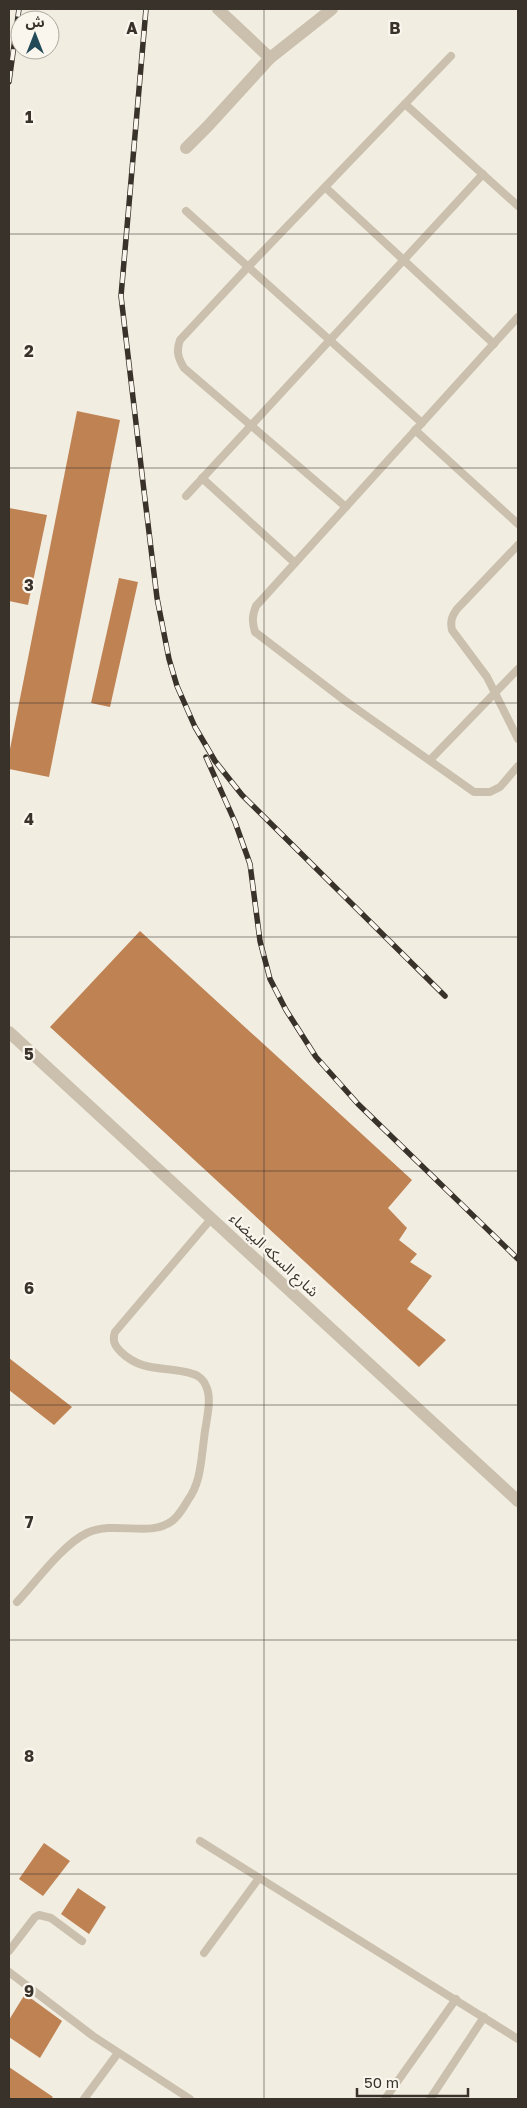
<svg xmlns="http://www.w3.org/2000/svg" width="527" height="2108" font-family="'Golos Text','Noto Sans Arabic',sans-serif">
  <rect width="100%" height="100%" fill="#f2ede1"/>
  <!-- building -->
  <g fill="#be8253">
    <polygon points="77,411 120,420 49,777 9,769 9,754"/>
    <polygon points="9,508 47,515 28,605 9,601"/>
    <polygon points="119,578 138,582 110,707 91,703"/>
    <polygon points="140,931 412,1180 388,1208 407,1228 399,1240 417,1254 410,1262 432,1276 407,1309 446,1340 419,1367 50,1027"/>
    <polygon points="9,1358 72,1407 54,1425 9,1390"/>
    <polygon points="44,1843 70,1861 43,1896 19,1879"/>
    <polygon points="78,1888 106,1907 89,1934 61,1914"/>
    <polygon points="25,1994 62,2021 40,2058 9,2037 9,2020"/>
    <polygon points="9,2067 53,2097 51,2099 9,2099"/>
  </g>
  <g fill="none" stroke-linecap="round" stroke-linejoin="round">
    <!-- service -->
    <g stroke="#cac0ad" stroke-width="8">
      <polyline points="405,104 518,206"/>
      <polyline points="325,187 494,344"/>
      <polyline points="186,211 422,423"/>
      <path d="M518,317L256,606C252,616 252,622 255,632L344,700L474,792H490L500,787L518,766"/>
      <polyline points="415,430 518,524"/>
      <polyline points="202,478 295,563"/>
      <polyline points="186,496 483,174"/>
      <path d="M346,507L184,368C178,358 176,351 180,340L248,267L451,56"/>
      <path d="M518,545L457,609C452,616 450,621 452,630L487,677L518,739"/>
      <polyline points="430,760 518,669"/>
      <path d="M17,1602C35,1583 63,1544 87,1533C116,1520 149,1538 172,1521C179,1516 183,1508 188,1500C201,1482 201,1460 204,1439C205,1424 213,1400 206,1386C204,1380 198,1375 193,1374C166,1365 144,1374 121,1352C115,1346 112,1341 115,1332L211,1219"/>
      <polyline points="200,1841 518,2039"/>
      <polyline points="9,1951 35,1917 39,1915 51,1918 82,1941"/>
      <polyline points="204,1953 259,1878"/>
      <polyline points="9,1972 93,2036 190,2099"/>
      <polyline points="84,2099 118,2053"/>
      <polyline points="385,2099 456,1999"/>
      <polyline points="430,2099 484,2017"/>
    </g>
    <!-- minor -->
    <g stroke="#cac0ad" stroke-width="12">
      <polyline points="218,9 270,58 332,9"/>
      <polyline points="186,148 208,126 270,58"/>
    </g>
    <!-- tertiary -->
    <polyline stroke="#cac0ad" stroke-width="12" points="9,1032 518,1501"/>
    <!-- rail casing -->
    <g stroke="#39322b" stroke-width="5.5">
      <g id="rail">
        <polyline points="146,9 121,296 144,491 157,598 169,659 177,686 195,727 215,761 242,795 445,996"/>
        <polyline points="9,82 19,9"/>
        <polyline points="206,757 235,822 250,864 260,941 270,979 286,1010 316,1057 358,1104 518,1259"/>
      </g>
    </g>
    <!-- rail -->
    <use href="#rail" stroke="#faf6ee" stroke-width="4" stroke-dasharray="11" stroke-linecap="butt"/>
  </g>
  <!-- grid -->
  <path fill="none" stroke="#39322b" stroke-width="1" stroke-opacity="0.55" d="M264,9V2099M9,234H518M9,468H518M9,703H518M9,937H518M9,1171H518M9,1405H518M9,1640H518M9,1874H518"/>
  <g text-anchor="middle" stroke-width="4.5" stroke-linejoin="round" paint-order="stroke">
    <!-- street labels -->
    <g font-size="15" fill="#39322b" stroke="#faf6ee">
      <text transform="translate(274 1255) rotate(43)" y="5">شارع السكه البيضاء</text>
    </g>
  </g>
  <g font-size="16" text-anchor="middle" font-weight="bold" fill="#39322b" stroke="#faf6ee" stroke-width="4.5" stroke-linejoin="round" paint-order="stroke">
    <text x="132" y="34">A</text>
    <text x="395" y="34">B</text>
    <text x="29" y="123">1</text>
    <text x="29" y="357">2</text>
    <text x="29" y="591">3</text>
    <text x="29" y="825">4</text>
    <text x="29" y="1060">5</text>
    <text x="29" y="1294">6</text>
    <text x="29" y="1528">7</text>
    <text x="29" y="1762">8</text>
    <text x="29" y="1997">9</text>
  </g>
  <!-- border -->
  <rect width="527" height="2108" fill="none" stroke="#39322b" stroke-width="20"/>
  <!-- north arrow -->
  <g transform="translate(35 35)"><circle r="24" fill="#faf6ee" stroke="#ada8a0"/>
  <path d="M0-4L9 19L0 12L-9 19Z" fill="#234a58"/>
  <text y="-8" font-size="14" font-weight="bold" text-anchor="middle" fill="#39322b">ش</text>
  </g>
  <!-- scale -->
  <path d="M357 2088v8h111v-8" fill="none" stroke="#39322b" stroke-width="2.5"/>
  <text x="364" y="2088" font-size="15" fill="#39322b" stroke="#faf6ee" stroke-width="4" paint-order="stroke">50 m</text>
</svg>
